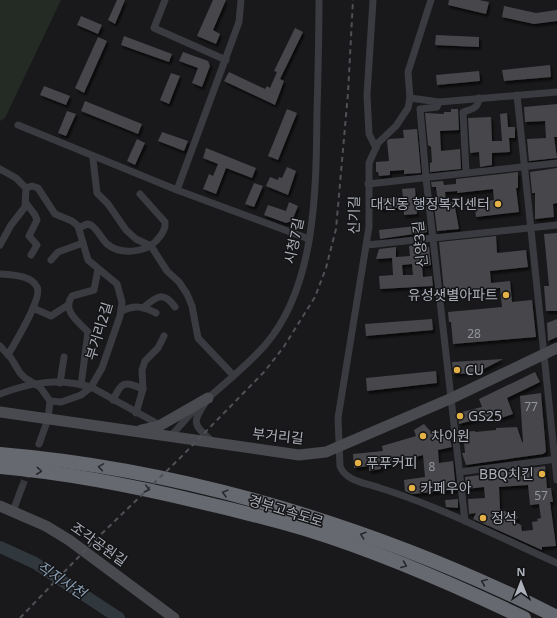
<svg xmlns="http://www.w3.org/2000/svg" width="557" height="618" font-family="'Noto Sans','Noto Sans KR',sans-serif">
  <defs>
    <filter id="shadow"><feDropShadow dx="2" dy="3" stdDeviation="1" flood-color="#0009"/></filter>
  </defs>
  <rect width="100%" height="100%" fill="#19191b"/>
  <!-- green -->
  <polygon fill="#232b24" points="0,0 61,0 5,118 0,121"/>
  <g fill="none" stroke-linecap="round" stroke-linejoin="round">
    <!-- river -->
    <polyline stroke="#30383e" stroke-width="12" points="0,547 35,563 119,618"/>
  </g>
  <!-- building -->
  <g fill="#46464b" fill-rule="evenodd" filter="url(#shadow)">
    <polygon points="117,0 125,0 115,24 108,20"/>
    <polygon points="213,0 226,0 213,30 220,34 216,44 197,36"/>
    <polygon points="449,0 479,0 489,2 486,14 448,5"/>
    <polygon points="504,6 536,13 557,10 557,21 534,24 502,17"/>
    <polygon points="81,16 102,25 98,34 77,25"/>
    <polygon points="295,28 303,32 280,79 284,81 275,105 224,81 229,72 265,89 267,86 270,88 277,72 274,71"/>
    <polygon points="436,35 479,37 479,47 435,45"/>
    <polygon points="124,36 172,54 169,62 121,45"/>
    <polygon points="98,37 107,41 84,93 75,88"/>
    <polygon points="183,52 208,61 210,66 202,87 192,83 198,68 179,61"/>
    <polygon points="550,65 551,77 504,81 502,70"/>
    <polygon points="479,71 480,81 437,85 436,75"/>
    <polygon points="171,73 180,76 169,104 160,100"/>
    <polygon points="44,86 70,96 66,105 40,95"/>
    <polygon points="85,101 142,124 138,134 81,111"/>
    <polygon points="557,104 557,137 554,137 557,158 529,161 527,139 546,138 545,121 525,122 524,107"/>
    <polygon points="287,109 297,113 278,160 268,156"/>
    <polygon points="451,109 458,109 459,130 440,131 441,151 460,149 461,169 430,172 430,163 432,162 431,147 428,145 425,113 444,114 444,112 451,112"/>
    <polygon points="67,111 76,114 66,136 58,133"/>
    <polygon points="507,113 508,127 515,127 515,138 509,138 510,152 492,153 492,165 480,167 479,152 470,153 468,118 491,117 492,141 502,141 500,114"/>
    <polygon points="417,129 421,173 404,174 404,170 390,171 390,175 379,176 378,172 376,172 376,162 389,161 387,141 389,139 404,138 403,130"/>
    <polygon points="162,132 188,141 184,151 158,141"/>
    <polygon points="137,139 145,143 135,165 127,161"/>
    <polygon points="206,148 256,168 252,178 226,168 216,194 203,189 209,174 213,176 218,164 203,158"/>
    <polygon points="287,167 296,171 288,195 266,186 270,177 278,180 279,177 282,178"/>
    <polygon points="557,168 557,203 553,204 554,217 535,219 535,193 532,193 530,172"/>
    <polygon points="518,172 518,188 516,188 519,212 476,217 475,208 479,207 478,202 494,200 493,189 457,193 457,191 445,192 446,203 454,202 459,229 437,231 434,205 438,204 436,187 432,187 431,182 443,181 444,185 456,184 456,179"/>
    <polygon points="254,183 263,186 254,207 245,204"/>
    <polygon points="415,188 417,214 404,215 404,207 380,209 379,199 403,197 402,189"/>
    <polygon points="289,202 298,206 292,221 286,223 264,215 268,205 286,211"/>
    <polygon points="426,225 427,232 380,239 379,230"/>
    <polygon points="557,233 557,311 546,311 544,286 549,286 544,234"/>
    <polygon points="496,236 497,253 526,250 528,267 490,271 491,283 510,281 512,302 532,300 536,337 453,344 451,322 449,322 448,312 502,307 500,288 444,291 439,242"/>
    <path d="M423,244L424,248L429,247L431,265L422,266L423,277L432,276L433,286L380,289L379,276L393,275L392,258L376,259L379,249L396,247V257L410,256L409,246ZM412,264L413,275H403L402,265Z"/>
    <polygon points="432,319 433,330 366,336 365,324"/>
    <polygon points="557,319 557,337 548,341 547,323"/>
    <polygon points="503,359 476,373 453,374 452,362"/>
    <polygon points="436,371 437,383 367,391 366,378"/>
    <polygon points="535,372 540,382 507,398 513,414 498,419 497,414 459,424 458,413 482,407 479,399"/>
    <polygon points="541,393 545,439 546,452 543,454 466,465 462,453 465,453 463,432 475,431 475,432 496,430 496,428 517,427 522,442 523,442 520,396"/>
    <polygon points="424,424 435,436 449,436 452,447 438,450 439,463 453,461 456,490 412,494 405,491 404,480 425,477 423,455 381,467 381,469 369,471 369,466 354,468 353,454 383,451 382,446 416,436 414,430"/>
    <path d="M545,466L547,488H551L553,502H550L556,546L542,547V550L473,519L476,513L469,514L468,499L485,498L484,487L466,489L465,477ZM528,485L530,505L539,504L541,518L537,519L538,521L532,522L533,530L522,531L521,525L515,522L518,517L500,509L499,487Z"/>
    <polygon points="458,499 458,508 446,507 445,500"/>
  </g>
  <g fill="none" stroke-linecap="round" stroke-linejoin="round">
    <!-- street-tunnel -->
    <polyline stroke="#36373b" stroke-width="7" stroke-dasharray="7 3.5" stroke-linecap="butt" points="22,487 29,469"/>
    <!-- street -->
    <g stroke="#3a3b40" stroke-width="7">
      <polyline points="165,0 154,28 226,60"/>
      <polyline points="373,0 367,95 369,134 376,148"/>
      <path d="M431,0L408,72L410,98L408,108L396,126L378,143L369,163V227L338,418L340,466C345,481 366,483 380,488C441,507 499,537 557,563"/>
      <polyline points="517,95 557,480"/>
      <polyline points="410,98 439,102 557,92"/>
      <polyline points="439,102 437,107 420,109 426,178 465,521"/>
      <polyline points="18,125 177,190 309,239"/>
      <polyline points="93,159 97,193 108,204 126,230 136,239 151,246 167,271 179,282 187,294 192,306 198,338 233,375"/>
      <polyline points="0,169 16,178 26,188 25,207 11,225 0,245"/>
      <path d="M466,173L463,112C472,109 478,109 479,98"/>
      <polyline points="368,184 557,163"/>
      <polyline points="26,188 32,186 38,188 55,214 72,221 78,226 88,260 117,284 122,302 120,316 102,368 91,387 81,395 67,400 61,402 50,401"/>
      <polyline points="177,190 239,22 241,0"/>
      <polyline points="26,203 35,215 37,220 29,236 37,245 31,255"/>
      <path d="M79,228L87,224L91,225C98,230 101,238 107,244C120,255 145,253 156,241C161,236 166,229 165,222L140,194"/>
      <polyline points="367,245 557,225"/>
      <polyline points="51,260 58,252 83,243"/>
      <path d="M0,274C12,275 31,275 37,287C43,298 14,344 8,355"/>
      <polyline points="33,308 51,316 68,305"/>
      <path d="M143,308C156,297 163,290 175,307"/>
      <path d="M122,311C134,304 144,307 156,313"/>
      <polyline points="0,346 11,358 20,373 25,378 40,387 50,401 48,419 39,444"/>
      <polyline points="60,383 64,357"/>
      <path d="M81,385L88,332C80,323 61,311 72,296L94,290L98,269"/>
      <path d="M0,394C32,382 57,378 91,387L160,425"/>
      <path d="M113,400C122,381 124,381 143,389"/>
      <path d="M206,400C224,384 251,362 266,344C317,284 316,186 317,112C318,75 319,37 319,0"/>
      <path d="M207,400C192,422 192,424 212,441"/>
      <polyline points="136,413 143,389 142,370 145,361 158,348 164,336"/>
      <polyline points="170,437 194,410"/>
      <polyline points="460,472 557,459"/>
      <polyline points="13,511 22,487"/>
    </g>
    <!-- secondary -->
    <g stroke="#484a50" stroke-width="11">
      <polyline points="0,412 299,455 326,452 452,398 557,348"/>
      <polyline points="141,430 159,426 208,398"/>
      <polyline points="0,506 46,526 69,540 174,618"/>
    </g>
    <!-- highway -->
    <g stroke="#676970" stroke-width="14">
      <path d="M0,454C191,470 386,531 557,617"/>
      <path d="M0,467C68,473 134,486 200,502C235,510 270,519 305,529C380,552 453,584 524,618"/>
    </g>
    <!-- rail -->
    <polyline stroke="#4f5157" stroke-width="2" stroke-dasharray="5 4" stroke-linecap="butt" points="20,618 92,543 180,458 264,372 283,348 315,297 326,268 336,229 348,93 353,0"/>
  </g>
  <!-- one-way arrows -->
  <defs><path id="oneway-chevron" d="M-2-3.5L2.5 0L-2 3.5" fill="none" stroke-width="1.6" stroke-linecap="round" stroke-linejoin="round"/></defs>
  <g stroke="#29292c">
    <use href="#oneway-chevron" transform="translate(101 467) rotate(-171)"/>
    <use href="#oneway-chevron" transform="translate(39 471) rotate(6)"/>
    <use href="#oneway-chevron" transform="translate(147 489) rotate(12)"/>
    <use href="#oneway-chevron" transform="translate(225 493) rotate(-165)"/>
    <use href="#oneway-chevron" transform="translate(363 535) rotate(-161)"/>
    <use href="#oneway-chevron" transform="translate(404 565) rotate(22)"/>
    <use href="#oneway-chevron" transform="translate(484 582) rotate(-157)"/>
  </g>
  <!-- markers -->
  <g fill="#e4b048" stroke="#141416" stroke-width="1.5">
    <circle cx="498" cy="204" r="4"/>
    <circle cx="506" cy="295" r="4"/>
    <circle cx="457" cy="370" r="4"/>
    <circle cx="460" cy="416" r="4"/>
    <circle cx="423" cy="436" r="4"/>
    <circle cx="358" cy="463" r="4"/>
    <circle cx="542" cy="474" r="4"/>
    <circle cx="412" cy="488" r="4"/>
    <circle cx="483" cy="518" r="4"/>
  </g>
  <g text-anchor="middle" stroke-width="3" stroke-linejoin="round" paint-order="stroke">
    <!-- number labels -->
    <g font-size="12" fill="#92969e">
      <text x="474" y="338">28</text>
      <text x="531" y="411">77</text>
      <text x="432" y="471">8</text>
      <text x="541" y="500">57</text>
    </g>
    <!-- poi labels -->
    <g font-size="14" fill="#acb0ba" stroke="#141416" text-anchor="start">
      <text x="490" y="209" text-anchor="end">대신동 행정복지센터</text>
      <text x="498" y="300" text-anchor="end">유성샛별아파트</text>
      <text x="465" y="375">CU</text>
      <text x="468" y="421">GS25</text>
      <text x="431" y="441">차이원</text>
      <text x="366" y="468">푸푸커피</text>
      <text x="534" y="479" text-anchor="end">BBQ치킨</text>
      <text x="420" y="493">카페우아</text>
      <text x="491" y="523">정석</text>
    </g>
    <!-- street labels -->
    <g font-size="14" fill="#acb0ba" stroke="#141416">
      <text transform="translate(354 215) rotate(-89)" y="5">신기길</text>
      <text transform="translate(294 241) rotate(-78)" y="5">시청7길</text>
      <text transform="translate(420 244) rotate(-96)" y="5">신양3길</text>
      <text transform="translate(99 331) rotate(-73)" y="5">부거리2길</text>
      <text transform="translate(278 436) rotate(6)" y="5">부거리길</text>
      <text transform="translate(286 511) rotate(17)" y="5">경부고속도로</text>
      <text transform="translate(99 544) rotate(35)" y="5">조각공원길</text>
    </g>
    <!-- water labels -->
    <g font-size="15" font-style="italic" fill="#879db1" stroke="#141416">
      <text transform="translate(61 580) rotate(33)" y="5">직지사천</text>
    </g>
  </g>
  <!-- north arrow -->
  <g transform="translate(521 582)" stroke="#141416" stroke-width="3" paint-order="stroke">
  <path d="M0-3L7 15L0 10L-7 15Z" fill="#acb0ba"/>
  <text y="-6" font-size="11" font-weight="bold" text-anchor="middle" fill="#acb0ba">N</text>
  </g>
</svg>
